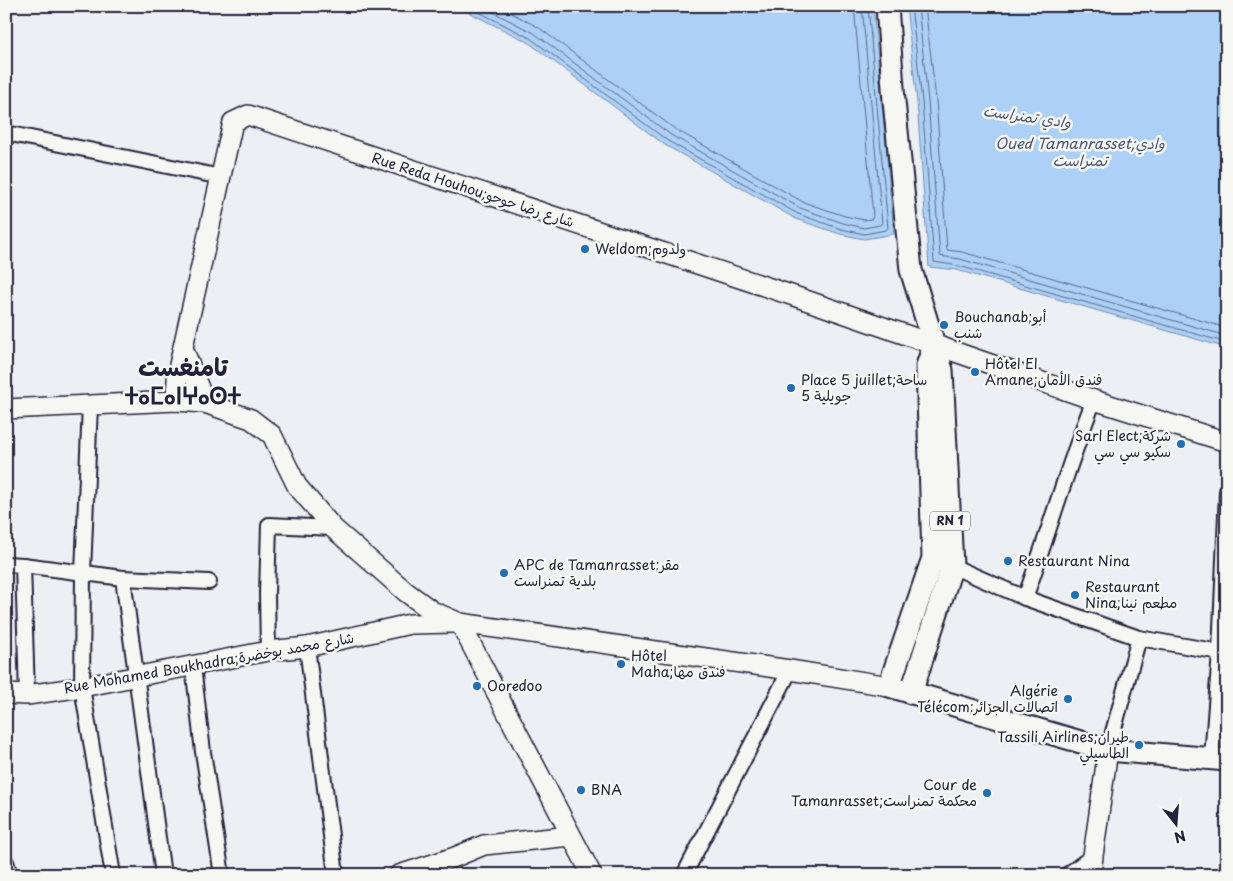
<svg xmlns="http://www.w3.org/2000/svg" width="1233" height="881" font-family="'Playpen Sans','Playpen Sans Arabic','Noto Sans Tifinagh',sans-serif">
  <rect width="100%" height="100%" fill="#eceff3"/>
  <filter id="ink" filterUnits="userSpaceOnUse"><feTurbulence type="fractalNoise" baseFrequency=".02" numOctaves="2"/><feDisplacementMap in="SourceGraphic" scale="10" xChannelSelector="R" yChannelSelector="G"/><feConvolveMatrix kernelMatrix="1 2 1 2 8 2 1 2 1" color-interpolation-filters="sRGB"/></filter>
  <g filter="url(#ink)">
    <!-- water -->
    <g fill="#add1f6" stroke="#758bab">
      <polygon points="456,6 873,6 894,234 864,239 840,234 796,219 665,145 528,42"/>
      <polygon points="906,6 1227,6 1227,348 957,270 929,267 917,102"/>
    </g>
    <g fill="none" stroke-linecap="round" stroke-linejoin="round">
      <!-- shore -->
      <g stroke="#5a6886" stroke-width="1">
        <polyline points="467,6 530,38 668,141 798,214 841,229 864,234 886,230 888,228 868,6"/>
        <polyline points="481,6 534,33 671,135 800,208 843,223 864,228 880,225 882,223 862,6"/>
        <polyline points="498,6 538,27 675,129 803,202 845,216 864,220 872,219 873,216 854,6"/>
        <polyline points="911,6 922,101 934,262 959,266 1227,343"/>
        <polyline points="918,6 928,101 940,256 960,259 1227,336"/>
        <polyline points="925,6 936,100 947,250 962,252 1227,328"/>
      </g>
      <!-- street casing -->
      <g stroke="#22223b" stroke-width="18">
        <g id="street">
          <polyline points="6,133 221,177"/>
          <polyline points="90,405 83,572 82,687 113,875"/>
          <polyline points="945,563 1025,598 1139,638 1108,750"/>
          <polyline points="6,564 23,565 123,578 209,582"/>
          <polyline points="23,565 27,695"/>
          <polyline points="123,578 163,875"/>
          <path d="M1025,598C1049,532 1068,464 1094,400"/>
          <polyline points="1139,638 1220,652 1212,758"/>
          <polyline points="307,647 336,875"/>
          <polyline points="268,651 267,594 269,525 333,528"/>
          <polyline points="1220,652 1227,491"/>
          <polyline points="193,666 203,752 222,875"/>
          <polyline points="6,862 10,875"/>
          <polyline points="684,875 790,670"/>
          <polyline points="1067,875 1093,856"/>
        </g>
      </g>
      <!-- secondary casing -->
      <g stroke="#22223b" stroke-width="22">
        <g id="secondary">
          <polyline points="183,348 205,403"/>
          <polyline points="176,401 177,380 179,365 233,122 248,115 794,296 1094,400 1227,442"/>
          <polyline points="6,409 176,401 205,403 251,419 272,435 297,486 333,528 406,592 432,611 460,623 790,670 889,686"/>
          <polyline points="460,623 592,875"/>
          <polyline points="6,694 27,695 82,687 268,651 307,647 410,624 454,623"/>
          <polyline points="399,875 455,857 484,845 571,836"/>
          <polyline points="1091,875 1093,856 1108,750"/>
        </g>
      </g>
      <!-- primary casing -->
      <g stroke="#22223b" stroke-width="25">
        <g id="primary">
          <polyline points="887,6 894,101 911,270 942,370 952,566 911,693"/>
          <polyline points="934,345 927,366 933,558 889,686 1108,750 1227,760"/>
        </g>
      </g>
      <!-- street -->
      <use href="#street" stroke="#f6f6f2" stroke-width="14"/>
      <!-- secondary -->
      <use href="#secondary" stroke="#f6f6f2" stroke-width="19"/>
      <!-- primary -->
      <use href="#primary" stroke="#f6f6f2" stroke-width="21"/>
    </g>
  </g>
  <!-- markers -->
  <g fill="#1f6fb2" stroke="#f6f6f2" stroke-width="2">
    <circle cx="585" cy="249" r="5"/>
    <circle cx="944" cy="325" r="5"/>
    <circle cx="975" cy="372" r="5"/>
    <circle cx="791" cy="388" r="5"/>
    <circle cx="1181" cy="444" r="5"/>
    <circle cx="1008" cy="561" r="5"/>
    <circle cx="504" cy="573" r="5"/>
    <circle cx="1075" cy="595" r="5"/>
    <circle cx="621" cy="664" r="5"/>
    <circle cx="477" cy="686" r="5"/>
    <circle cx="1068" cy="699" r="5"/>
    <circle cx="1139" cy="745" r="5"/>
    <circle cx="581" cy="790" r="5"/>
    <circle cx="987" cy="793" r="5"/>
  </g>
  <g text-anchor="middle" stroke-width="5" stroke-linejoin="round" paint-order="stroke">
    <!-- shield labels -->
    <rect fill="#f6f6f2" stroke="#626272" stroke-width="1" x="930" y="511.5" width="40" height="19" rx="4"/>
    <g font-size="12" font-weight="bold" fill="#22223b">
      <text x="950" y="525">RN 1</text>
    </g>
    <!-- street labels -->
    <g font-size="14" fill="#22223b" stroke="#f6f6f2">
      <text transform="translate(473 190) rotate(18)" y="5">Rue Reda Houhou;شارع رضا حوحو</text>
      <text transform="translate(209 663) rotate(-10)" y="5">Rue Mohamed Boukhadra;شارع محمد بوخضرة</text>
    </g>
    <!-- poi labels -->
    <g font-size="14" fill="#22223b" stroke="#f6f6f2" text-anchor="start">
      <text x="595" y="254">Weldom;ولدوم</text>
      <text x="954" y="322">Bouchanab;أبو<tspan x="954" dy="16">شنب</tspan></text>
      <text x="985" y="369">Hôtel El<tspan x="985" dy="16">Amane;فندق الأمان</tspan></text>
      <text x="801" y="385">Place 5 juillet;ساحة<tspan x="801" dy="16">5 جويلية</tspan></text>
      <text x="1171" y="441" text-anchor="end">Sarl Elect;شركة<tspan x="1171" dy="16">سكيو سي سي</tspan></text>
      <text x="1018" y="566">Restaurant Nina</text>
      <text x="514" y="570">APC de Tamanrasset;مقر<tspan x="514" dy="16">بلدية تمنراست</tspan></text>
      <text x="1085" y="592">Restaurant<tspan x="1085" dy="16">Nina;مطعم نينا</tspan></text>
      <text x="631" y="661">Hôtel<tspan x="631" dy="16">Maha;فندق مها</tspan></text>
      <text x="487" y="691">Ooredoo</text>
      <text x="1058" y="696" text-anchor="end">Algérie<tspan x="1058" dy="16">Télécom;اتصالات الجزائر</tspan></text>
      <text x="1129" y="742" text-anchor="end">Tassili Airlines;طيران<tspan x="1129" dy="16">الطاسيلي</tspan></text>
      <text x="977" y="790" text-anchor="end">Cour de<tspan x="977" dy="16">Tamanrasset;محكمة تمنراست</tspan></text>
      <text x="591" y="795">BNA</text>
    </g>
    <!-- water labels -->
    <g font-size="15" font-style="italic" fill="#4c5773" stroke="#f6f6f2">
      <text transform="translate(1027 117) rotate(8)" y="5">وادي تمنراست</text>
      <text x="1080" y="149">Oued Tamanrasset;وادي<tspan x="1080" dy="17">تمنراست</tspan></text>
    </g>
    <!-- town labels -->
    <g font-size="24" font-weight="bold" fill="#22223b" stroke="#f6f6f2">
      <text x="183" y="376">تامنغست<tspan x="183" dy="28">ⵜⴰⵎⴰⵏⵖⴰⵙⵜ</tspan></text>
    </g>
  </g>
  <!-- margin -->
  <rect width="1233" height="881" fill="none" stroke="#f6f6f2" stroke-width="25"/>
  <rect x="12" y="12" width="1208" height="856" fill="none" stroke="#22223b" stroke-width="2" filter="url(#ink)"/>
  <!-- north arrow -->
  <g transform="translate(1176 824) rotate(163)" stroke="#f6f6f2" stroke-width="4" paint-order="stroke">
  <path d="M0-4L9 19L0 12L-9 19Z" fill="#22223b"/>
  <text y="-8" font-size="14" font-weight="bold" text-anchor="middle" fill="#22223b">N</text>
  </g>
</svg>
